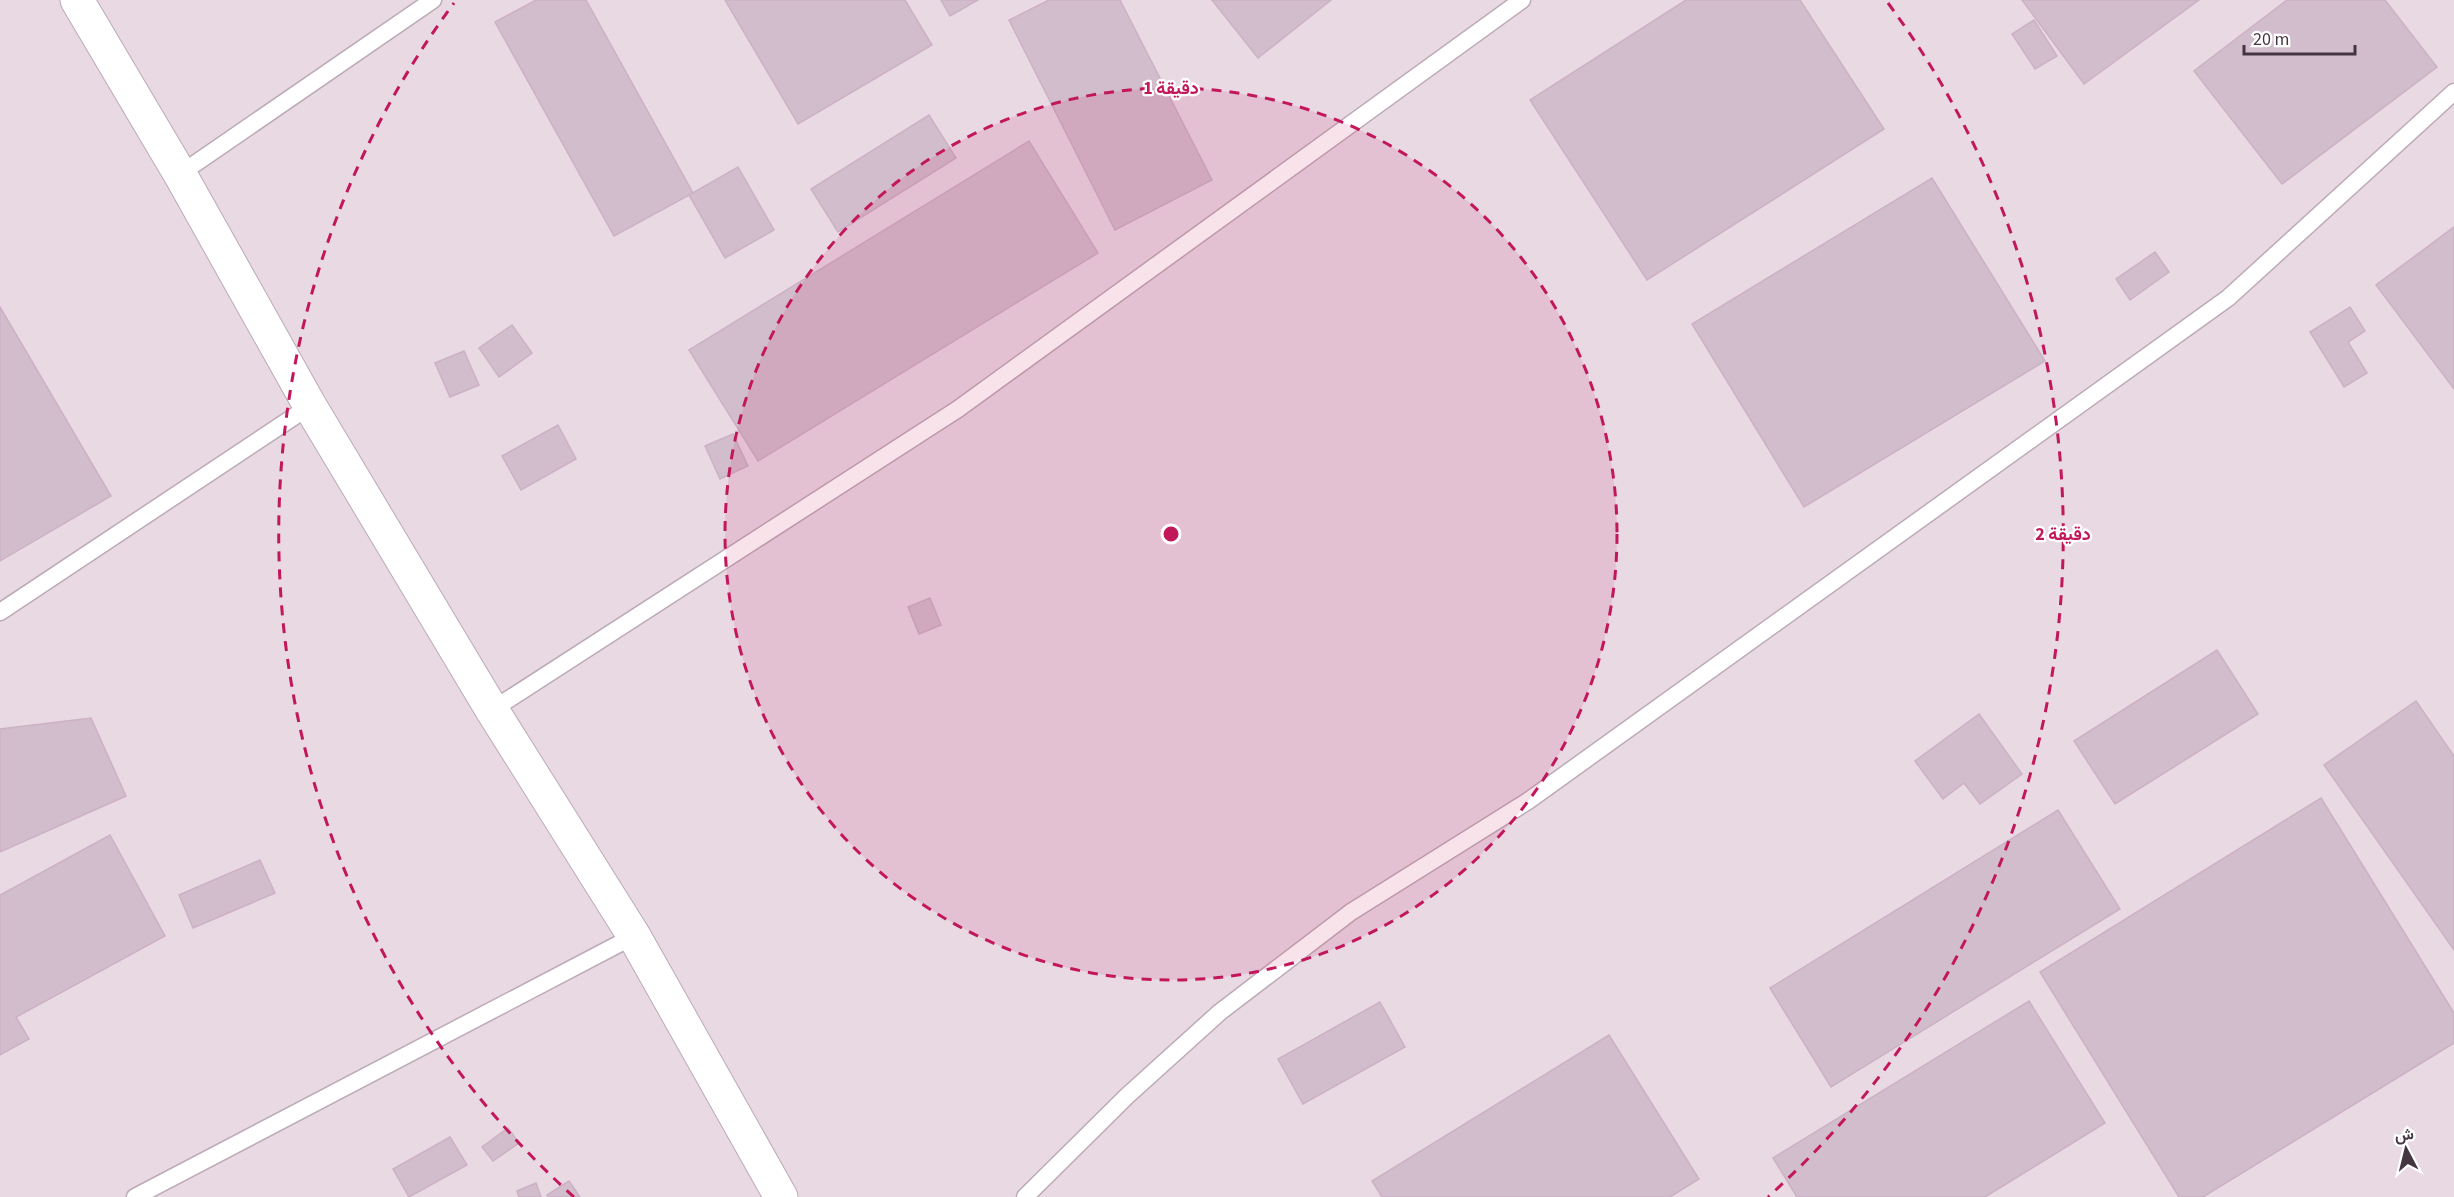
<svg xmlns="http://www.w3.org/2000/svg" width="2454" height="1197" font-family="'Source Sans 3',Vazirmatn,sans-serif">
  <rect width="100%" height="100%" fill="#f2e7ee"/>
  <!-- residential -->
  <rect fill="#e9d9e3" x="0" y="0" width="2454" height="1197"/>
  <!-- building -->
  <g fill="#d2bdcc" stroke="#ccb1c5" stroke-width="1.5">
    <polygon points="536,0 586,0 693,193 614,236 495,22"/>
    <polygon points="725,0 905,0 932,45 798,124"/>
    <polygon points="941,0 978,0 950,16"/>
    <polygon points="1049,0 1120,0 1212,180 1115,230 1009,20"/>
    <polygon points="1212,0 1331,0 1258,58"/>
    <polygon points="1686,0 1800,0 1884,129 1647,280 1530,100"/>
    <polygon points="2022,0 2199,0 2084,84"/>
    <polygon points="2287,0 2385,0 2437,67 2282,184 2194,71"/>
    <polygon points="2034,20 2057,56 2035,69 2012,34"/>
    <polygon points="929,115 956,158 838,232 811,189"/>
    <polygon points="1029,141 1098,253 758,461 689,350"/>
    <polygon points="738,167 774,230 725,258 689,195"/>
    <polygon points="1932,178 2045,361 1804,507 1692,324"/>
    <polygon points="2454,227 2454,389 2376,285"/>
    <polygon points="2155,252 2169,272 2130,300 2116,279"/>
    <polygon points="0,307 111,496 0,561"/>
    <polygon points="2350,307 2365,331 2348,342 2367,373 2344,387 2310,332"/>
    <polygon points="512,325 532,353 499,377 479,348"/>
    <polygon points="464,351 479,385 450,397 435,363"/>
    <polygon points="558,425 576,459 521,490 502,456"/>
    <polygon points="733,434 748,466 720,479 705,446"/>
    <polygon points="930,598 941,625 919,634 908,607"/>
    <polygon points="2217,650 2258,714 2115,804 2074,741"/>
    <polygon points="2416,701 2454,756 2454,950 2324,765"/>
    <polygon points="1979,714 2022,774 1980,804 1964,783 1943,799 1915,761"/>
    <polygon points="91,718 126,796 0,852 0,729"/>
    <polygon points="2321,798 2454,1013 2454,1043 2203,1197 2179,1197 2040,972"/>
    <polygon points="2058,810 2120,909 1831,1087 1770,988"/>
    <polygon points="110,835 165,936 16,1017 29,1039 0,1055 0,895"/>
    <polygon points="260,860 275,893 193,928 179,895"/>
    <polygon points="2029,1001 2105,1123 1985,1197 1797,1197 1773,1158"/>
    <polygon points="1380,1002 1405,1047 1303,1104 1278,1059"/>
    <polygon points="1609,1035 1699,1179 1670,1197 1382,1197 1372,1181"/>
    <polygon points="508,1128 519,1143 493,1161 482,1147"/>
    <polygon points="450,1137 467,1165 409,1197 393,1169"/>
    <polygon points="569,1181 580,1197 548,1197 547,1195"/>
    <polygon points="536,1183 541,1197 519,1197 517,1191"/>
  </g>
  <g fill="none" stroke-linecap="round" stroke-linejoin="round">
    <!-- lane casing -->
    <g stroke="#bcaab6" stroke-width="19">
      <g id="lane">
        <polyline points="180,174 433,0"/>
        <polyline points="0,612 310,406"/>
        <polyline points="492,710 958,409 1522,0"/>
        <polyline points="135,1197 634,936"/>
        <polyline points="1025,1197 1127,1096 1220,1012 1351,912 1528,801 2228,298 2454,92"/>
      </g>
    </g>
    <!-- street casing -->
    <g stroke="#bcaab6" stroke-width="35">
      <polyline id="street" points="77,0 180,174 310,406 492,710 634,936 781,1197"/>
    </g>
    <!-- lane -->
    <use href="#lane" stroke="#fff" stroke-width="16"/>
    <!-- street -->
    <use href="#street" stroke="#fff" stroke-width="33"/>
  </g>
  <!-- distance rings -->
  <circle cx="1171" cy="534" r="446" fill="#c2185b" fill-opacity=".12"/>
  <g fill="none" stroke="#c2185b" stroke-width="3" stroke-dasharray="10 8">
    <circle cx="1171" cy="534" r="446"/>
    <path d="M574 1197A892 892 0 0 1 454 3M1888 3A892 892 0 0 1 1768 1197"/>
  </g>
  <circle cx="1171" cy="534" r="9" fill="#c2185b" stroke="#fff" stroke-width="3"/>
  <g font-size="18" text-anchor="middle" font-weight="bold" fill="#c2185b" stroke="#fff" stroke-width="4.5" stroke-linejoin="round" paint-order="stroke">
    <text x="1171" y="94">1 دقيقة</text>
    <text x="2063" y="540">2 دقيقة</text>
  </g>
  <!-- north arrow -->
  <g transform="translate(2406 1149) rotate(353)" stroke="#ffffff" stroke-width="4.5" paint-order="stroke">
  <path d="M0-4.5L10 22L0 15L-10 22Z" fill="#443640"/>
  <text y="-9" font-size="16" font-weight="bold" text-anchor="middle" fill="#443640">ش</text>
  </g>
  <!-- scale -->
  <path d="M2244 45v9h111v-9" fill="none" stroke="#443640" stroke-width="3"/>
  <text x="2253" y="45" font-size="18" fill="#443640" stroke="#ffffff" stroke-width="4.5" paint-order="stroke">20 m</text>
</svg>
